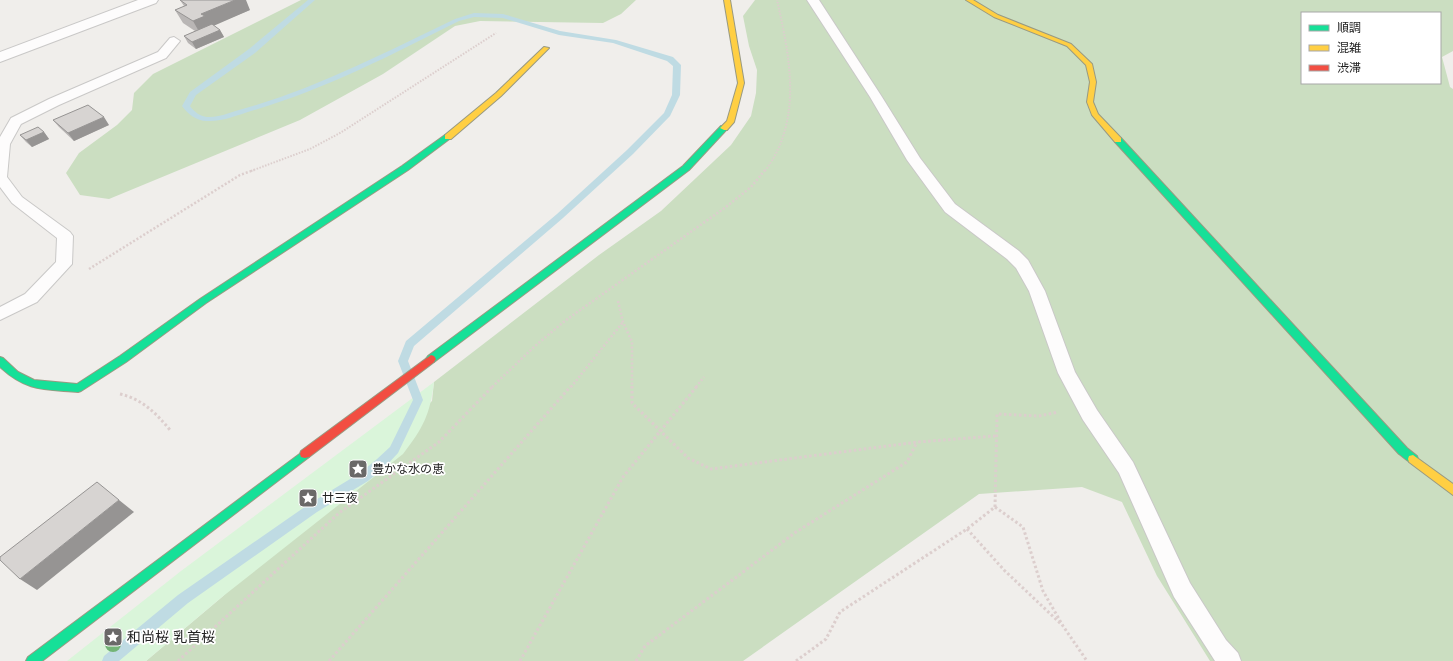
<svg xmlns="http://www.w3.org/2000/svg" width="1453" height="661" font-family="Helvetica,'Noto Sans JP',sans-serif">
  <rect width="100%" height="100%" fill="#f0eeeb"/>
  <!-- forest -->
  <g fill="#cbdec1" fill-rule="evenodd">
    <polygon points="301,0 636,0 621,14 603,23 480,21 455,26 383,74 300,120 109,199 80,195 66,173 79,153 117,125 132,110 134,93 153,74"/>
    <path d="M755,0H1453V51L1442,57L1450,87L1453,89V661H1210L1157,576L1122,502L1082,487L979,494L743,661H146L222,597L432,401L434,382L599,255L661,211L731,145L751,116L756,93L757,70L749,46L743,16ZM1302,13H1440V83H1302Z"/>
  </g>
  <!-- park -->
  <path fill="#daf5da" d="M434,382C430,415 423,428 403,454L222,597L146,661H67L181,571Z"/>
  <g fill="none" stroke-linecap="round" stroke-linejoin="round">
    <!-- stream -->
    <path fill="#bfdbe3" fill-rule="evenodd" d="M308,0H315L255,53L196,95L190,106C194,112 200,116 207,117C219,118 234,111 246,108C319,87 386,52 455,19L474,13L503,14L560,31L616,40L673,57L681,65L680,95L670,116L633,154L563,218L414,346L408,361L423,400L398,453L385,467L368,481L317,512L188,603L119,661H102L104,656L178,595L309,504L360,473L377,459L390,447L413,400L398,361L406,341L557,214L627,150L664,113L672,95L673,66L667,61L613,43L559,35L503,18L474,17L459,21C391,55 324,90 251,111C238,115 221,122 207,121C196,121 188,114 182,106L190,92L249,49Z"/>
    <!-- lane casing -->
    <g stroke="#c9c8c7" stroke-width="2">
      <g id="lane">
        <polygon points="807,0 819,0 882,97 920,158 955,204 1019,251 1028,260 1045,291 1075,372 1097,410 1133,462 1190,583 1226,640 1238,653 1241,661 1215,661 1174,597 1119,473 1083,420 1058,373 1029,291 1016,268 1007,259 945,212 907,160 870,97"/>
        <polygon points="174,37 180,41 166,58 59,105 21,124 10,144 7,177 22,197 70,232 73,236 72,264 37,302 0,320 0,307 25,294 56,262 57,238 12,203 0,187 0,137 11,118 49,99 158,52 170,38"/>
      </g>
    </g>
    <!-- street casing -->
    <g stroke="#c9c8c7" stroke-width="2">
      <polygon id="street" points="138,0 158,0 156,3 0,62 0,52"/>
    </g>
    <!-- fast casing -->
    <g stroke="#999a82" stroke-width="2">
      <g id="fast">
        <polygon points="721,126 724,126 728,128 689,170 434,362 428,362 426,359 428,356 683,166"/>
        <path d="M445,135H451L452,137L408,170L206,303L126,362L81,391L78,392C44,389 27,392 0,367V357L3,358L18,372L34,380L77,384L120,356L200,299L402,166Z"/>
        <path d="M1115,138H1121L1407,448L1417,456L1418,459L1417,462C1410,465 1405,458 1399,454L1115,142Z"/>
        <polygon points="305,450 309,451 310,454 309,457 42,661 26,661 28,657"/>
      </g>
    </g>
    <!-- slow casing -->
    <g stroke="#999a82" stroke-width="2">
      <g id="slow">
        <polygon points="724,0 730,0 744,83 734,122 727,130 724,130 720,128 727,121 738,83"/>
        <polygon points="966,0 973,0 998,15 1071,44 1092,64 1096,82 1093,102 1098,114 1121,138 1121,142 1115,142 1092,115 1087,102 1090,82 1086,65 1067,46 994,17"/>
        <polygon points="544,47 549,48 501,96 451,139 445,139 445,135 496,93"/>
        <polygon points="1413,455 1453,484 1453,495 1409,462 1408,459 1409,456"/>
      </g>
    </g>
    <!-- jam casing -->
    <g stroke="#999a82" stroke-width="2">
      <polygon id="jam" points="431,355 434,356 436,359 434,362 309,457 305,458 301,457 300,454 301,451"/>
    </g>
    <!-- path-far2 -->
    <g stroke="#dccecd" stroke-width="2" stroke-dasharray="1.5 1.5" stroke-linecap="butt">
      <polyline points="251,171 310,149 340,133 496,33"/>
      <path d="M765,171C803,120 790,58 777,0"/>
    </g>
    <!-- path-far1 -->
    <g stroke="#dccecd" stroke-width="2.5" stroke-dasharray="2 2" stroke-linecap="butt">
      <polyline points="89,269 240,175 254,170"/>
      <polyline points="618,301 623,322 632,342 632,387"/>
      <polyline points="492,387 535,346 566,320 726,207 751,187 765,170"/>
      <polyline points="571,387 623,322"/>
      <polyline points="696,387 704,377"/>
    </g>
    <!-- path -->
    <g stroke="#dccecd" stroke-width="3" stroke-dasharray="2.5 2.5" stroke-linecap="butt">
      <polyline points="632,386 632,403 688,458 711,469 918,442 995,436"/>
      <path d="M120,394C142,399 156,413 170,430"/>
      <polyline points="995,507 1023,527 1043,591 1063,626 1087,661"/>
      <polyline points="995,507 997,414 1039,416 1058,412"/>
      <polyline points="967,529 1004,570 1061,624"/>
      <polyline points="178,661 339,513 439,442 493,386"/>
      <polyline points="329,661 571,386"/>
      <polyline points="520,661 623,477 697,386"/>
      <polyline points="636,661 645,646 796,532 907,462 917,442"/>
      <polyline points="796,661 826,639 840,612 967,529 995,507"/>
    </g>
    <!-- lane -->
    <use href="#lane" fill="#fdfcfc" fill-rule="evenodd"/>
    <!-- street -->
    <use href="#street" fill="#fdfcfc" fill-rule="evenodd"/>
    <!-- fast -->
    <use href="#fast" fill="#16e098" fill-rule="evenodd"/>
    <!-- slow -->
    <use href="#slow" fill="#ffcf43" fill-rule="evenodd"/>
    <!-- jam -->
    <use href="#jam" fill="#f24e42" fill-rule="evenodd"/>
  </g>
  <!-- trees -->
  <circle fill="#73b476" cx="113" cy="644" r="8"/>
  <!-- wall -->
  <g fill="#b9b6b5">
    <polygon points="180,0 250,10 213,25 220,30 224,37 196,49 188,43 184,36 195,31 183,23 175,10 184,6"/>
    <polygon points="53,120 109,125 74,141 59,127"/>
    <polygon points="44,132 49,139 32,147 26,142 20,135"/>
  </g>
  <!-- shaded-wall -->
  <g fill="#969493">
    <polygon points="235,0 246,0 250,10 211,27 201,35 193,21 201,14"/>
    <polygon points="220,30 224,37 196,49 192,42"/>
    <polygon points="104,117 109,125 74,141 68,133"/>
    <polygon points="44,132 49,139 32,147 26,140"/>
    <polygon points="119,500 134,512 37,590 20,579"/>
  </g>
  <!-- building -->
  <g fill="#d7d4d2" stroke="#969493">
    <polygon points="180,0 235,0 201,14 205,16 193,21 175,10 187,5"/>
    <polygon points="212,24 220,30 192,42 184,36"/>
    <polygon points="88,105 104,117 68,133 53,120"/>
    <polygon points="38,127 44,132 26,140 20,135"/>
    <polygon points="97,482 119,500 20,579 0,560 0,557"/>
  </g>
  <!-- icons -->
  <defs>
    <g id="sight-square" transform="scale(1)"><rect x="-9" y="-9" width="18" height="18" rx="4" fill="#6a6968" stroke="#fff"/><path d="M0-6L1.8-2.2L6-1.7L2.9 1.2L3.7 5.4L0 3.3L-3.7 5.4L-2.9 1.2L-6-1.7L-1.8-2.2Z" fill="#fff"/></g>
  </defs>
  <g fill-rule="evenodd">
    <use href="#sight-square" x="358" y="469"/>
    <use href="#sight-square" x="308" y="498"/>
    <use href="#sight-square" x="113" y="637"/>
  </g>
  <g text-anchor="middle" stroke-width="3.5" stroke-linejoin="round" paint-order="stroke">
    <!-- poi labels -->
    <g font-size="12" fill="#222" stroke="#fff" text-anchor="start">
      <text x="372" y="473">豊かな水の恵</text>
      <text x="322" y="502">廿三夜</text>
    </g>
    <!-- near-poi labels -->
    <g font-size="14" fill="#222" stroke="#fff" text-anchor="start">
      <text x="127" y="642">和尚桜 乳首桜</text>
    </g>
  </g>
  <!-- legend -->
  <rect x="1301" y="12" width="140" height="72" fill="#ffffff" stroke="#a7a7a7"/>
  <rect x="1309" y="25" width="20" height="6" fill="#16e098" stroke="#a7a7a7"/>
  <text x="1337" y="32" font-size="12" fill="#222222">順調</text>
  <rect x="1309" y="45" width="20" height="6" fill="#ffcf43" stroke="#a7a7a7"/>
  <text x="1337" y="52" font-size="12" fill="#222222">混雑</text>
  <rect x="1309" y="65" width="20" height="6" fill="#f24e42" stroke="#a7a7a7"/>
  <text x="1337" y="72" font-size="12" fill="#222222">渋滞</text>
</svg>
